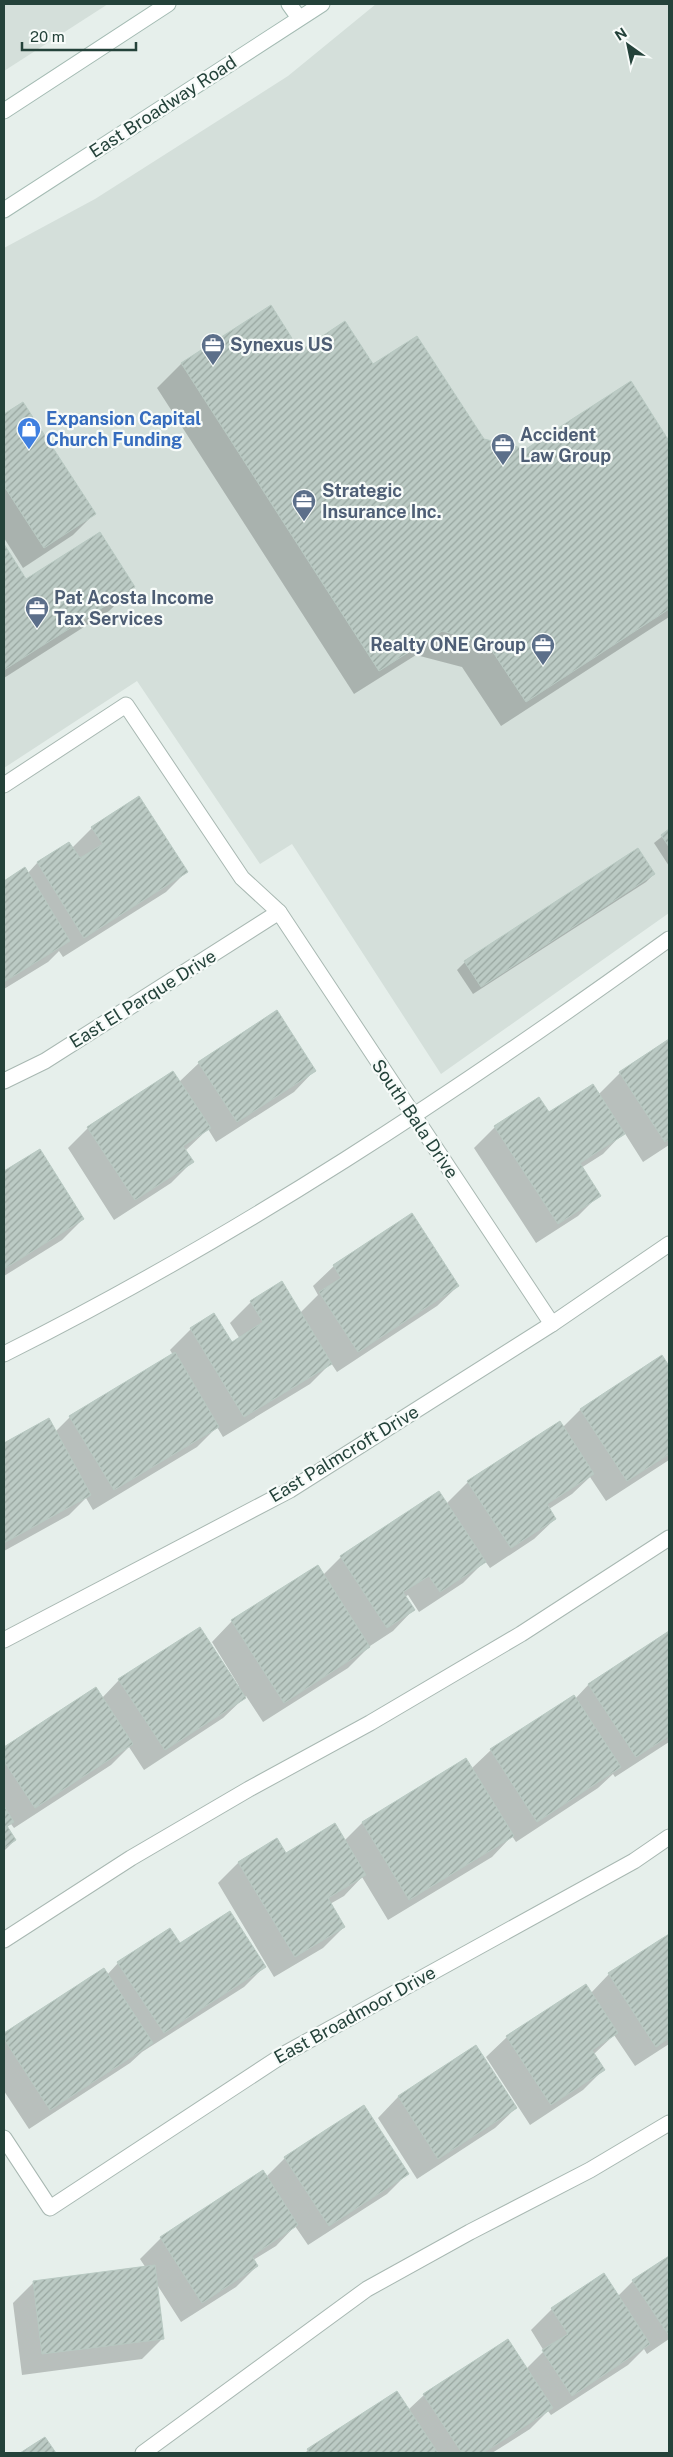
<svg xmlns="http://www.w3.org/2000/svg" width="673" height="2457" font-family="'Public Sans',sans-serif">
  <defs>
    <pattern id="building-hatch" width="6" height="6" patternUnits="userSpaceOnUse" patternTransform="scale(1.25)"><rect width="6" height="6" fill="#bbcac4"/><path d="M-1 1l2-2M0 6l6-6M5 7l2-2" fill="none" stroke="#98a6a0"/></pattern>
  </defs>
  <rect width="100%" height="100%" fill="#e6efeb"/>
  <!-- built -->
  <g fill="#d4dfda">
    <polygon points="4,4 108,4 4,71"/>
    <polygon points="376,4 669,4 669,913 441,1074 292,844 260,864 137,681 4,768 4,248 95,199 288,76"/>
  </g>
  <!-- shadow -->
  <g fill="#0003">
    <polygon points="299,353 373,366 483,440 526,451 630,383 669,444 669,617 501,726 462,667 416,655 354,694 157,388 181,364"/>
    <polygon points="22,404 94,514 73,535 23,568 4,538 4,416"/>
    <polygon points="4,546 26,581 134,587 109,611 4,678"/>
    <polygon points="92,828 186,872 166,892 63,957 59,951 48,962 4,989 4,882 25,869 28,873 37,863 69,844 72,848"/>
    <polygon points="669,831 669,866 654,843"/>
    <polygon points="654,874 646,882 473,994 457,970 465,962"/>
    <polygon points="669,1041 669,1145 643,1162 624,1132 603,1154 581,1168 599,1195 578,1216 536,1243 474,1148 495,1127 548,1114 598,1095 620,1073"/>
    <polygon points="199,1063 314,1071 294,1092 216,1142 208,1129 185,1151 192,1162 171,1183 114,1220 68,1148 88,1128 179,1082"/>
    <polygon points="39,1150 83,1219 62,1240 4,1276 4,1172"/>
    <polygon points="334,1266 458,1286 437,1306 337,1372 331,1363 310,1384 223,1437 217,1427 197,1447 93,1510 86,1498 69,1515 4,1551 4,1444 49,1419 55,1432 70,1417 173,1355 170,1350 191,1329 214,1315 232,1344 240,1339 230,1323 251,1302 300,1313 318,1295 313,1286"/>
    <polygon points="662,1357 669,1369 669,1460 606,1501 590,1477 572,1494 549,1509 555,1519 534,1539 490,1568 485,1561 463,1583 419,1612 408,1595 405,1597 413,1610 393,1631 370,1646 348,1668 263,1722 246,1696 223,1718 144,1770 129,1747 111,1765 14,1828 11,1824 7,1827 15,1840 4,1851 4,1748 96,1689 102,1698 119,1680 237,1687 239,1686 212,1642 232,1621 323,1575 341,1557 446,1504 468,1482 563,1427 580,1410"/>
    <polygon points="669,1633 669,1742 615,1777 613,1774 598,1788 516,1842 512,1836 492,1857 388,1920 362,1877 344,1896 330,1904 344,1927 323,1948 274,1977 218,1883 238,1863 276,1840 285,1855 344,1841 362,1823 471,1769 491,1750 573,1696 575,1699 589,1684"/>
    <polygon points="669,1935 669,2044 635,2066 614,2035 594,2054 603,2070 583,2090 530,2125 486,2057 507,2037 591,1993 609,1974"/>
    <polygon points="180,1945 264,1967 244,1987 142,2052 130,2063 29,2129 4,2091 4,2035 104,1970 107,1975 118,1963"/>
    <polygon points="476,2047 516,2108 495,2128 417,2179 378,2118 398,2097"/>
    <polygon points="285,2158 408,2173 387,2194 308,2245 295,2226 276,2246 253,2260 257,2266 236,2287 181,2322 156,2283 163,2338 142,2359 22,2375 13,2303 34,2282 146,2268 140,2259 161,2238 262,2172 266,2177"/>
    <polygon points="669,2257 669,2339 647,2354 644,2349 628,2365 551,2415 548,2411 530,2429 492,2453 305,2453 308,2450 408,2410 424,2395 526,2369 544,2351 531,2330 552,2309 618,2296 633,2281"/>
  </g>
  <!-- building -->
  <g fill="url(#building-hatch)" stroke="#b8c9c2">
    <polygon points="271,305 300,351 345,321 373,364 417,336 484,439 526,449 631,381 669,441 669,609 526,702 487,643 442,631 379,671 181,363"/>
    <polygon points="23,402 96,514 44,548 4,486 4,414"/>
    <polygon points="100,532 135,587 4,670 4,544 26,579"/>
    <polygon points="139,796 188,872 84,938 37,862 69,842 80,858 103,844 91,827"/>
    <polygon points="669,829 669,847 661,835"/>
    <polygon points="638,848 655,874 481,987 464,961"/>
    <polygon points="25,867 70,941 4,982 4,881"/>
    <polygon points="277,1010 316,1071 237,1122 198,1062"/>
    <polygon points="669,1039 669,1139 665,1142 619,1072"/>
    <polygon points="173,1071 211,1128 183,1146 194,1162 135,1200 87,1127"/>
    <polygon points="593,1084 625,1134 580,1163 601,1196 558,1224 494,1126 539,1097 549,1112"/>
    <polygon points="40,1149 84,1219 4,1269 4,1171"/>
    <polygon points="412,1213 459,1286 358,1352 319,1292 341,1278 333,1265"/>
    <polygon points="282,1281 332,1364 244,1417 190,1328 214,1313 232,1342 263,1322 250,1301"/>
    <polygon points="175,1352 219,1427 114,1490 69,1416"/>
    <polygon points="662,1355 669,1366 669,1454 627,1481 580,1409"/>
    <polygon points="49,1418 91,1495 4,1543 4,1443"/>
    <polygon points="560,1421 594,1474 547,1504 556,1519 511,1548 467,1481"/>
    <polygon points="439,1491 486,1562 440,1592 429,1576 403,1592 415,1610 387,1628 340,1556"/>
    <polygon points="318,1565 370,1647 284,1703 231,1620"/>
    <polygon points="200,1627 246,1698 165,1750 118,1679"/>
    <polygon points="669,1631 669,1736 636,1757 588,1684"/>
    <polygon points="96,1687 133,1744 35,1808 4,1761 4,1747"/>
    <polygon points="574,1695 621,1767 537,1822 490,1749"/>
    <polygon points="466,1758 514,1836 409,1900 362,1822"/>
    <polygon points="4,1806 14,1822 7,1826 16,1840 4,1848"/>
    <polygon points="335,1823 366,1875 328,1898 345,1927 295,1957 238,1862 277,1838 286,1853"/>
    <polygon points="230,1911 266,1967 164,2033 117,1962 170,1928 180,1943"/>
    <polygon points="669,1934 669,2038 656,2047 608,1973"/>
    <polygon points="104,1968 153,2043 50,2110 4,2039 4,2033"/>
    <polygon points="586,1984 618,2033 592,2050 605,2070 551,2105 506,2036"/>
    <polygon points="476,2045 517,2108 438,2159 398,2096"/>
    <polygon points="364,2105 409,2174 329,2226 284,2157"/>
    <polygon points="263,2170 298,2225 252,2256 258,2266 202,2303 160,2237"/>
    <polygon points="669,2256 669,2333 668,2334 632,2280"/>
    <polygon points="155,2265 164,2339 42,2354 33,2281"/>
    <polygon points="604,2273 650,2344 572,2396 542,2350 568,2334 551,2308"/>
    <polygon points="508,2339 553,2408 483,2453 462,2453 423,2394"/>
    <polygon points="397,2391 438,2453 310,2453 307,2449"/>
    <polygon points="45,2437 56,2453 20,2453"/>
  </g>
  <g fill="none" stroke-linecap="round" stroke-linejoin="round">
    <!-- lane casing -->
    <g stroke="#a8b8b2" stroke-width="17">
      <g id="lane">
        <polyline points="4,785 126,705 242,878 279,912"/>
        <path d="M4,1354C238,1237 457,1092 669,939"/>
        <polyline points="4,1940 131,1858 249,1789 370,1723 521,1634 669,1538"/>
        <polyline points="143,2453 367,2289 470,2232 590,2170 669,2123"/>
      </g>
    </g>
    <!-- street casing -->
    <g stroke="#a8b8b2" stroke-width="17">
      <g id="street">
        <polyline points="4,1081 45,1061 279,912 552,1324"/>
        <polyline points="4,1640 290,1490 552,1324 669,1244"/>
        <polyline points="4,2138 50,2208 286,2053 634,1861 669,1837"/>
      </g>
    </g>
    <!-- secondary casing -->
    <g stroke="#a4bbb3" stroke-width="17">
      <g id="secondary">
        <polyline points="289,4 299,18"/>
        <polyline points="4,111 168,4"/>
        <polyline points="4,210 322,4"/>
      </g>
    </g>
    <!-- lane -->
    <use href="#lane" stroke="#fff" stroke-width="15"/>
    <!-- street -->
    <use href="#street" stroke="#fff" stroke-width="15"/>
    <!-- secondary -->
    <use href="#secondary" stroke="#fff" stroke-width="15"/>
  </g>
  <!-- icons -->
  <defs>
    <g id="office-pin" transform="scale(1.25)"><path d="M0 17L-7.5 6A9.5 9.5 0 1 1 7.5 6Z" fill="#5c6f8a" stroke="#f7fbf9"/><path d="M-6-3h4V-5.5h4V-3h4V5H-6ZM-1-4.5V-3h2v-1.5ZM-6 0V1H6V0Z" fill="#fff"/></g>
    <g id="shop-pin" transform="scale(1.25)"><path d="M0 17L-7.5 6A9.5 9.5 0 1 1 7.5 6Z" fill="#3f7fe0" stroke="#f7fbf9"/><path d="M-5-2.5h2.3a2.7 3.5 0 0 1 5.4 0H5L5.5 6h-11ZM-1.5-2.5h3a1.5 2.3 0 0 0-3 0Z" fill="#fff"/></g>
  </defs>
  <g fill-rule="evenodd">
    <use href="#office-pin" x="213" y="345"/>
    <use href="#shop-pin" x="29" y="429"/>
    <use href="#office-pin" x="503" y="445"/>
    <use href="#office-pin" x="304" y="501"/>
    <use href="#office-pin" x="37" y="608"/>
    <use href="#office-pin" x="543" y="645"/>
  </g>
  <g text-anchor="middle" stroke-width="4.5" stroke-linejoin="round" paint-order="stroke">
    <!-- street labels -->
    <g font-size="18" fill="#24423a" stroke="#f7fbf9">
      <text transform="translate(163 107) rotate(-33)" y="6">East Broadway Road</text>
      <text transform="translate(143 999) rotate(-32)" y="6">East El Parque Drive</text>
      <text transform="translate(415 1119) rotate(56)" y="6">South Bala Drive</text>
      <text transform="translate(344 1454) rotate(-31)" y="6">East Palmcroft Drive</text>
      <text transform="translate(355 2015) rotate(-29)" y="6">East Broadmoor Drive</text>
    </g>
    <!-- service labels -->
    <g font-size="18" font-weight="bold" fill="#4e5e75" stroke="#f7fbf9" text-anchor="start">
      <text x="230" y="351">Synexus US</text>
      <text x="520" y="441">Accident<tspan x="520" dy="21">Law Group</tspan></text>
      <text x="322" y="497">Strategic<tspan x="322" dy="21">Insurance Inc.</tspan></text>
      <text x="54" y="604">Pat Acosta Income<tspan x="54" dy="21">Tax Services</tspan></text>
      <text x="526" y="651" text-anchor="end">Realty ONE Group</text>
    </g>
    <!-- shop labels -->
    <g font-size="18" font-weight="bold" fill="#366cbe" stroke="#f7fbf9" text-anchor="start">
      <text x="46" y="425">Expansion Capital<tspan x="46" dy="21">Church Funding</tspan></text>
    </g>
  </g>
  <!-- border -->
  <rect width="673" height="2457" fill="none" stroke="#24423a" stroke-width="10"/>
  <!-- north arrow -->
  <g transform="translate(628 45) rotate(327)" stroke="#f7fbf9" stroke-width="4" paint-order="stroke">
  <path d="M0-4L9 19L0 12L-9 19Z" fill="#24423a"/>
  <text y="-8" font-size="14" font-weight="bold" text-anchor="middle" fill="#24423a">N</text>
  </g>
  <!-- scale -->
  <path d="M22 42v8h114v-8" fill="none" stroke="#24423a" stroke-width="2.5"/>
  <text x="30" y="42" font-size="15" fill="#24423a" stroke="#f7fbf9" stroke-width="4" paint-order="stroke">20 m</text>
</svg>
